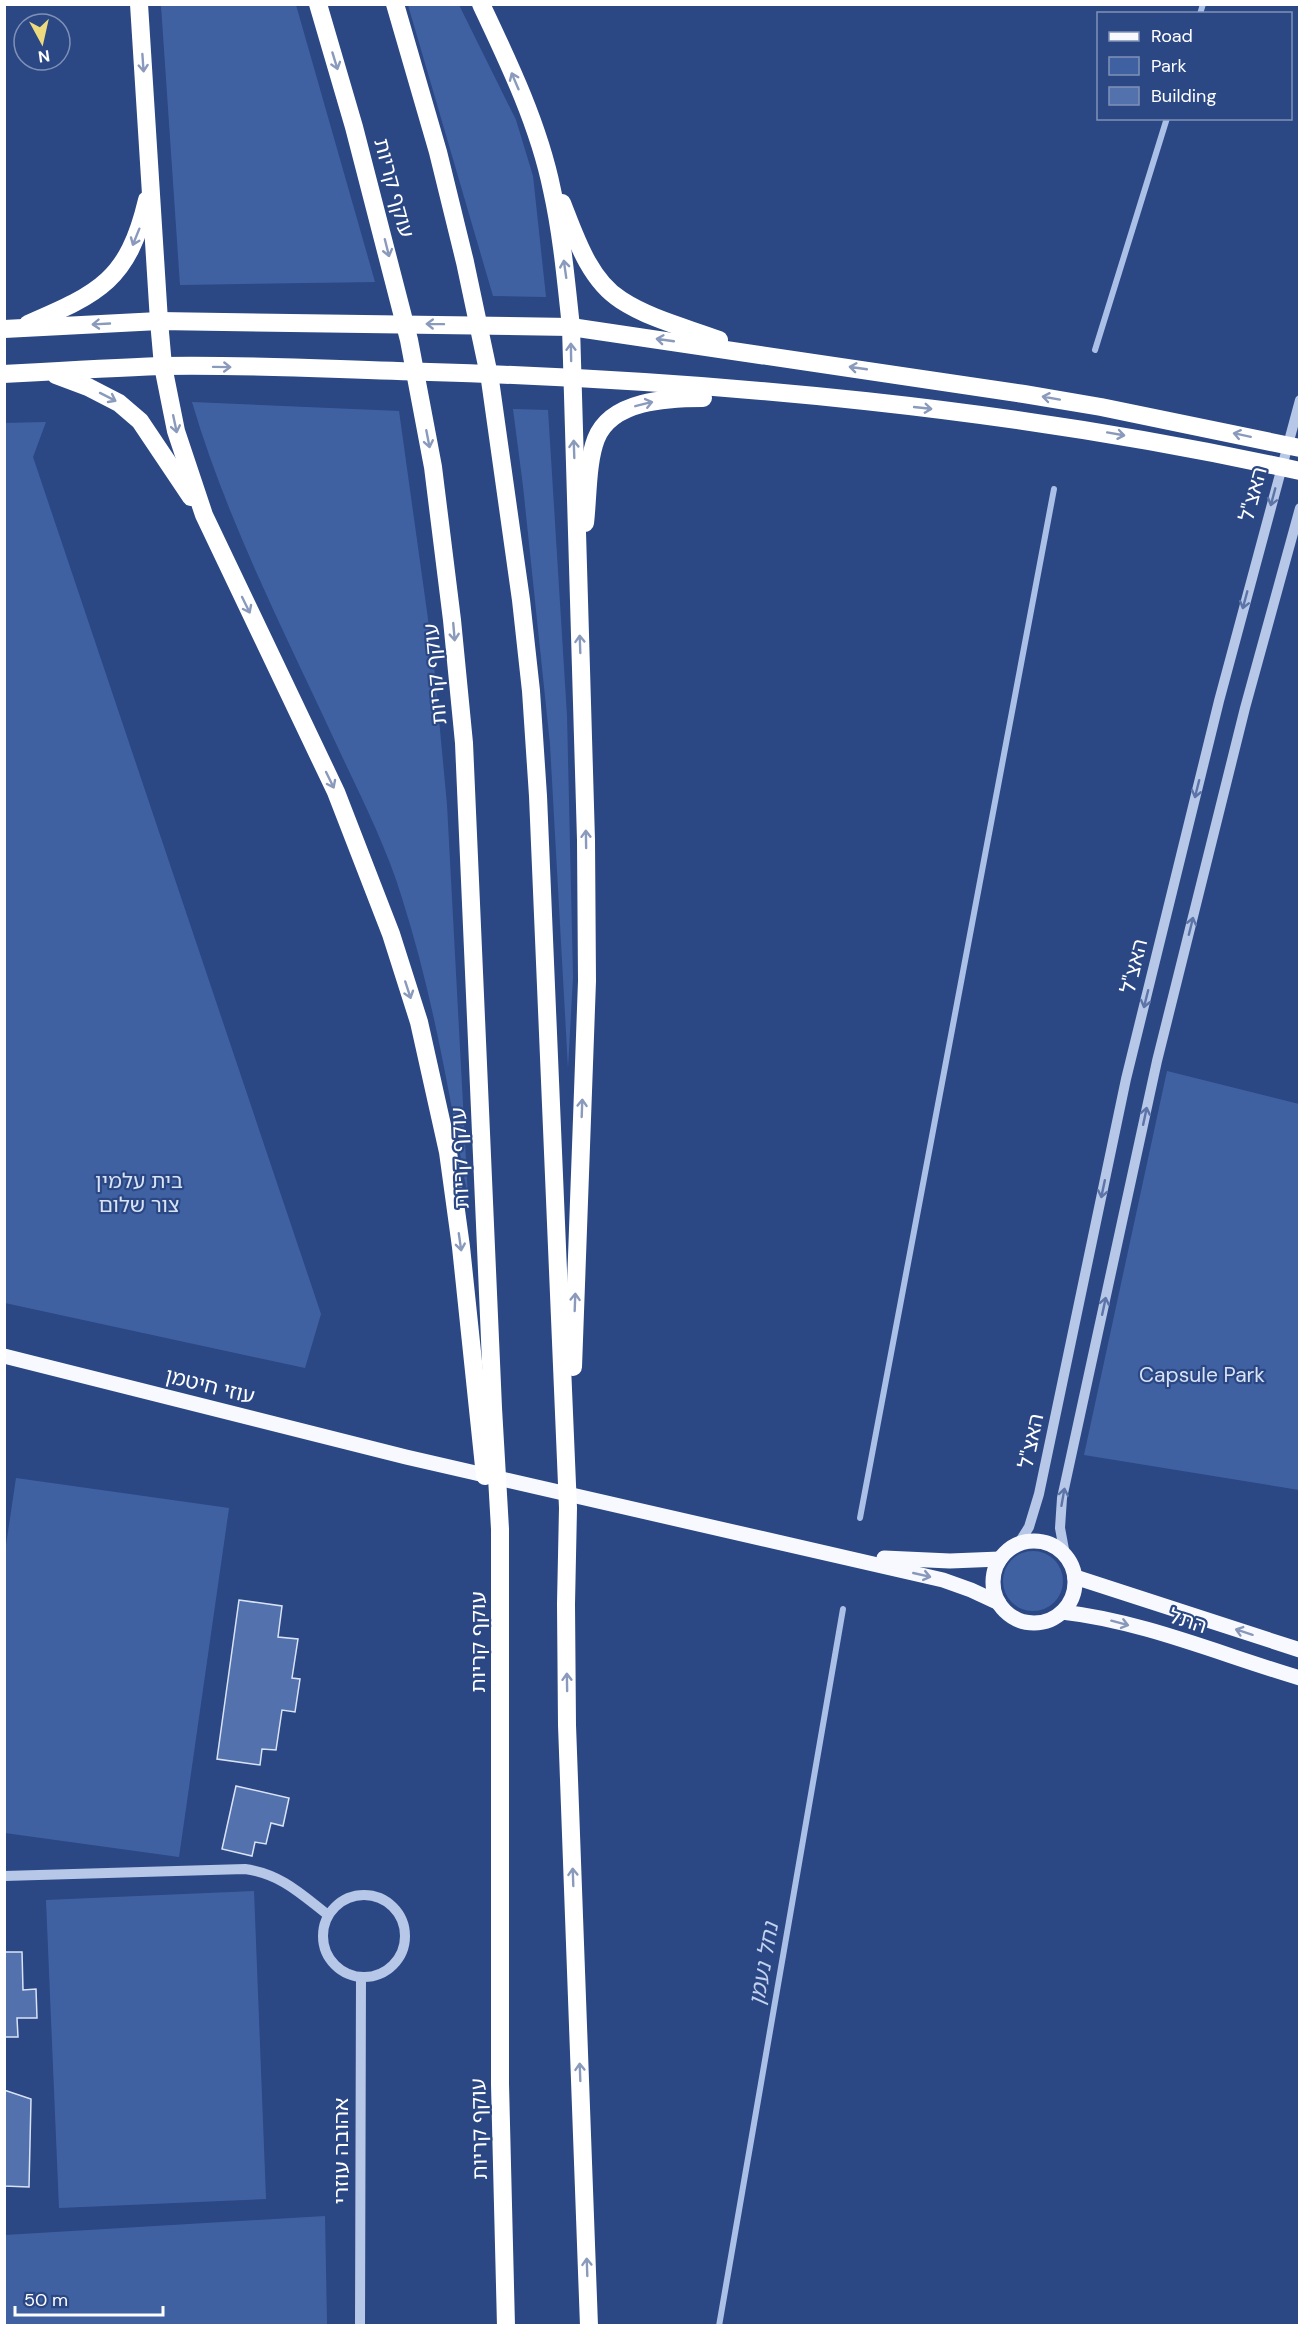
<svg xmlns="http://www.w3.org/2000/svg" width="1304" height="2330" font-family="'DM Sans','Noto Sans Hebrew',sans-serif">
  <rect width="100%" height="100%" fill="#2b4885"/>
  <!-- green -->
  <g fill="#4061a1">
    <polygon points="161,5 296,5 375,282 180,285"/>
    <polygon points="408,5 459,5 516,120 533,176 546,297 493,296"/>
    <path d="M192,402L399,411L433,655L447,805L468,1198C450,1097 433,995 402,898C387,848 362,799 340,752C287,637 228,524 192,402Z"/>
    <polygon points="513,409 548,410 567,716 573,977 568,1068 550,744 523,486"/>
    <polygon points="46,422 33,457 321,1314 305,1368 5,1303 4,423"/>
    <polygon points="1167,1071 1299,1104 1299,1490 1084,1455"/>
    <polygon points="16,1478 229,1508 179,1857 5,1833 4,1559"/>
    <circle cx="1033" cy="1581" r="30"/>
    <polygon points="254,1891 266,2199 59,2208 46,1900"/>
    <polygon points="325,2216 327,2325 5,2325 5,2235"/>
  </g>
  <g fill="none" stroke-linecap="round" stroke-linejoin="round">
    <!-- stream -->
    <g stroke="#abc0e7" stroke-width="6">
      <polyline points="1200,14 1203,4"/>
      <polyline points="1095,350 1167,118"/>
      <polyline points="860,1518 1054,489"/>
      <polyline points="719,2326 843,1609"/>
    </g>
  </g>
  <!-- building -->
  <g fill="#5371ac" stroke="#d9e3f6" stroke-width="1.5">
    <polygon points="239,1600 282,1606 278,1637 298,1639 292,1678 300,1679 295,1712 282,1710 276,1750 262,1749 260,1765 217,1759"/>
    <polygon points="236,1786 289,1798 283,1826 271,1823 266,1844 255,1842 252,1856 222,1849"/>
    <polygon points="4,1952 22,1952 23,1990 36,1989 37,2018 17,2018 18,2037 4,2037"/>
    <polygon points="4,2090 31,2099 29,2187 4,2186"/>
  </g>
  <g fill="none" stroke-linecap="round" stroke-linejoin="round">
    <!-- minor -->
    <g stroke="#b6c7e7" stroke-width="10">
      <polyline points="1019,1543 1029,1527 1039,1494 1126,1079 1219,701 1300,400"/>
      <polyline points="1065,1555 1060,1528 1062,1498 1157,1061 1245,708 1300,508"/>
      <path d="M4,1876L245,1869C281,1874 301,1894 328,1915"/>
      <circle cx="364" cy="1936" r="41"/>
      <polyline points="360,2326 361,1977"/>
    </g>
    <!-- major -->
    <g stroke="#f7f9fe" stroke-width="15">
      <polyline points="4,1356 406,1457 943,1580 971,1590 999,1603"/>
      <circle cx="1034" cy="1582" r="41"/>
      <polyline points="884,1558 950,1561 1000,1559"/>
      <polyline points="1075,1577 1300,1650"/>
      <path d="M1062,1612C1143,1621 1222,1655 1300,1678"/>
    </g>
    <!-- highway -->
    <g stroke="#fff" stroke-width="18">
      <polyline points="139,4 159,321 163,366 176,431 204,515 336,792 391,934 419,1022 448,1152 461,1247 485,1476"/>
      <polyline points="318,4 354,127 409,340 433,467 452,620 464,743 493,1408 500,1529 500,2084 506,2326"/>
      <polyline points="395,4 438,152 465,262 490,380 521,600 531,691 538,796 568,1508 566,1604 567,1725 589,2326"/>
      <path d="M481,4C509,63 539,126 552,190C562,235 566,281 571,327L586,840L587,981L573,1367"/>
      <path d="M562,203C575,236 589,280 621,300C650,319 687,328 719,340"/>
      <path d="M28,324C100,293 128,280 147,200"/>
      <polyline points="4,329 159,321 571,327 1024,394 1101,407 1300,448"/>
      <path d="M4,374C57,371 109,368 161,366C250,364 340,370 430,372C722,381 1014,408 1300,471"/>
      <polyline points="56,375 88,387 119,403 140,421 191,497"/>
      <path d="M585,523C588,498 587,462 596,439C611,400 668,398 703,398"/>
    </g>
  </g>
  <!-- one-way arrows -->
  <defs><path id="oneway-shaft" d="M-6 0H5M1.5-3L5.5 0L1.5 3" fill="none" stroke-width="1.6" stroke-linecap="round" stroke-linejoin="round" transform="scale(1.5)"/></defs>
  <g stroke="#8a9abc">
    <use href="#oneway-shaft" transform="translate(335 61) rotate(73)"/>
    <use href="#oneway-shaft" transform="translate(143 63) rotate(86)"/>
    <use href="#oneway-shaft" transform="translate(515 81) rotate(-113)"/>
    <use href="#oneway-shaft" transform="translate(136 237) rotate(112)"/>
    <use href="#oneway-shaft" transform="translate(387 248) rotate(76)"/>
    <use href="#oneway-shaft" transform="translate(565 269) rotate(-98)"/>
    <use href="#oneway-shaft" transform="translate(101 324) rotate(177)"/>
    <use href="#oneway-shaft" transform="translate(435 324) rotate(-179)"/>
    <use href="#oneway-shaft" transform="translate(665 340) rotate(-172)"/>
    <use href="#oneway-shaft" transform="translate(571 352) rotate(-91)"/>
    <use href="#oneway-shaft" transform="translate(222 367) rotate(1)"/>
    <use href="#oneway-shaft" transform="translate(858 368) rotate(-172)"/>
    <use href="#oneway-shaft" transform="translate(108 397) rotate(27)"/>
    <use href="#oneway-shaft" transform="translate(1051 398) rotate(-170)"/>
    <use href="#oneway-shaft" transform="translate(644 404) rotate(-14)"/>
    <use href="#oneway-shaft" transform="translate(923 408) rotate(6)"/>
    <use href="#oneway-shaft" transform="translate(175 424) rotate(78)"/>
    <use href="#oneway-shaft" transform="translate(1116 434) rotate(10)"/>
    <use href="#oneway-shaft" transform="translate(1242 435) rotate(-168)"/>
    <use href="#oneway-shaft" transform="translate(428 439) rotate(79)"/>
    <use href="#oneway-shaft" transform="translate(574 449) rotate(-92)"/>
    <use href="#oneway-shaft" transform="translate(246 605) rotate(64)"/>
    <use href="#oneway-shaft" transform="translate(454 632) rotate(85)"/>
    <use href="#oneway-shaft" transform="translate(580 644) rotate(-92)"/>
    <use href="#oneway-shaft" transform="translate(330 780) rotate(64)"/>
    <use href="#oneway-shaft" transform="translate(586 839) rotate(-91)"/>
    <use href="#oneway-shaft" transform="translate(408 990) rotate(72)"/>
    <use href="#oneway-shaft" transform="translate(582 1108) rotate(-88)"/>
    <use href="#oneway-shaft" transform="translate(460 1242) rotate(82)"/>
    <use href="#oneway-shaft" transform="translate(575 1302) rotate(-88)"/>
    <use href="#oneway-shaft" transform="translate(567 1682) rotate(-91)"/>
    <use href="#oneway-shaft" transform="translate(573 1877) rotate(-92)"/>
    <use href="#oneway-shaft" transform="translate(580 2072) rotate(-92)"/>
    <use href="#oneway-shaft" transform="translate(587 2267) rotate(-92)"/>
  </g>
  <g stroke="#5c74a7">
    <use href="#oneway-shaft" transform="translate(1273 497) rotate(105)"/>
    <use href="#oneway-shaft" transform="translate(1245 600) rotate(105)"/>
    <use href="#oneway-shaft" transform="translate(1197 789) rotate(104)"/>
    <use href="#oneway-shaft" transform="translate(1191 926) rotate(-76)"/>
    <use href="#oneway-shaft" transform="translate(1146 999) rotate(104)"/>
    <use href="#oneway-shaft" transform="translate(1145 1116) rotate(-78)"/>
    <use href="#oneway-shaft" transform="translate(1103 1189) rotate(102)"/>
    <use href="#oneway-shaft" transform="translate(1104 1306) rotate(-78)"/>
    <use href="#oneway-shaft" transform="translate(1063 1497) rotate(-80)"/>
  </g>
  <g stroke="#8798bb">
    <use href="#oneway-shaft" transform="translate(922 1575) rotate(13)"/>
    <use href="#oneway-shaft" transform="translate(1120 1623) rotate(15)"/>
    <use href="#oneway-shaft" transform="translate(1244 1632) rotate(-162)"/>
  </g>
  <g text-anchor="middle" stroke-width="4.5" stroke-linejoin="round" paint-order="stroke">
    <!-- street labels -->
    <g font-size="21" fill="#fff" stroke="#2b4885">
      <text transform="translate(394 188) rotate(75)" y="7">עוקף קריות</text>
      <text transform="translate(1253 494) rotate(-75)" y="7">האצ"ל</text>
      <text transform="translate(435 674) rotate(-95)" y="7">עוקף קריות</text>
      <text transform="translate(1134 966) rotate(-76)" y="7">האצ"ל</text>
      <text transform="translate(460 1158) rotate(-92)" y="7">עוקף קריות</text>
      <text transform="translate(210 1386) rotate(14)" y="7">עוזי חיטמן</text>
      <text transform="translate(1031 1441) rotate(-78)" y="7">האצ"ל</text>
      <text transform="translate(1188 1621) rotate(18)" y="7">התל</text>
      <text transform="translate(478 1642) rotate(-90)" y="7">עוקף קריות</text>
      <text transform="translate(479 2129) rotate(-91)" y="7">עוקף קריות</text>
      <text transform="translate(341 2151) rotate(-90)" y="7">אהובה עוזרי</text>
    </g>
    <!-- park labels -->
    <g font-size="21" fill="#d9e3f6" stroke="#2b4885">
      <text x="139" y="1188">בית עלמין<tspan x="139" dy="24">צור שלום</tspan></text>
      <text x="1202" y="1382">Capsule Park</text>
    </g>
    <!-- water labels -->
    <g font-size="22" font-style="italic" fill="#c1d1ee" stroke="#2b4885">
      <text transform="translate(763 1964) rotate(-80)" y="8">נחל נעמן</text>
    </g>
  </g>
  <!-- border -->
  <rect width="1304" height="2330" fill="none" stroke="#ffffff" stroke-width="12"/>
  <!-- legend -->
  <rect x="1097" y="12" width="195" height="108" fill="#2b4885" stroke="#8091b6" stroke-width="1.5"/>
  <rect x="1109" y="32" width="30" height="9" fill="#f7f9fe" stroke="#8091b6" stroke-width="1.5"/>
  <text x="1151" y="42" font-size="18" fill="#ffffff">Road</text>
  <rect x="1109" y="57" width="30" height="18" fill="#4061a1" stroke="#8091b6" stroke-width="1.5"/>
  <text x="1151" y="72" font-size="18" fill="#ffffff">Park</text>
  <rect x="1109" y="87" width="30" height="18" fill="#5371ac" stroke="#8091b6" stroke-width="1.5"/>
  <text x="1151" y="102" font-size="18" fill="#ffffff">Building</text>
  <!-- north arrow -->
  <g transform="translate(42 42) rotate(172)"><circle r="28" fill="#2b4885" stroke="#8091b6" stroke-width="1.5"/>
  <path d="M0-4.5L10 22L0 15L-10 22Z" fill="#edd97e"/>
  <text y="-9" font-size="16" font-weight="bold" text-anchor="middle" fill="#ffffff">N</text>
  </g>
  <!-- scale -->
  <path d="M15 2306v9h148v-9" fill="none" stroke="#ffffff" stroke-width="3"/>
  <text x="24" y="2306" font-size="18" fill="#ffffff" stroke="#2b4885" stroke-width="4.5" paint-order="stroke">50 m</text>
</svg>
